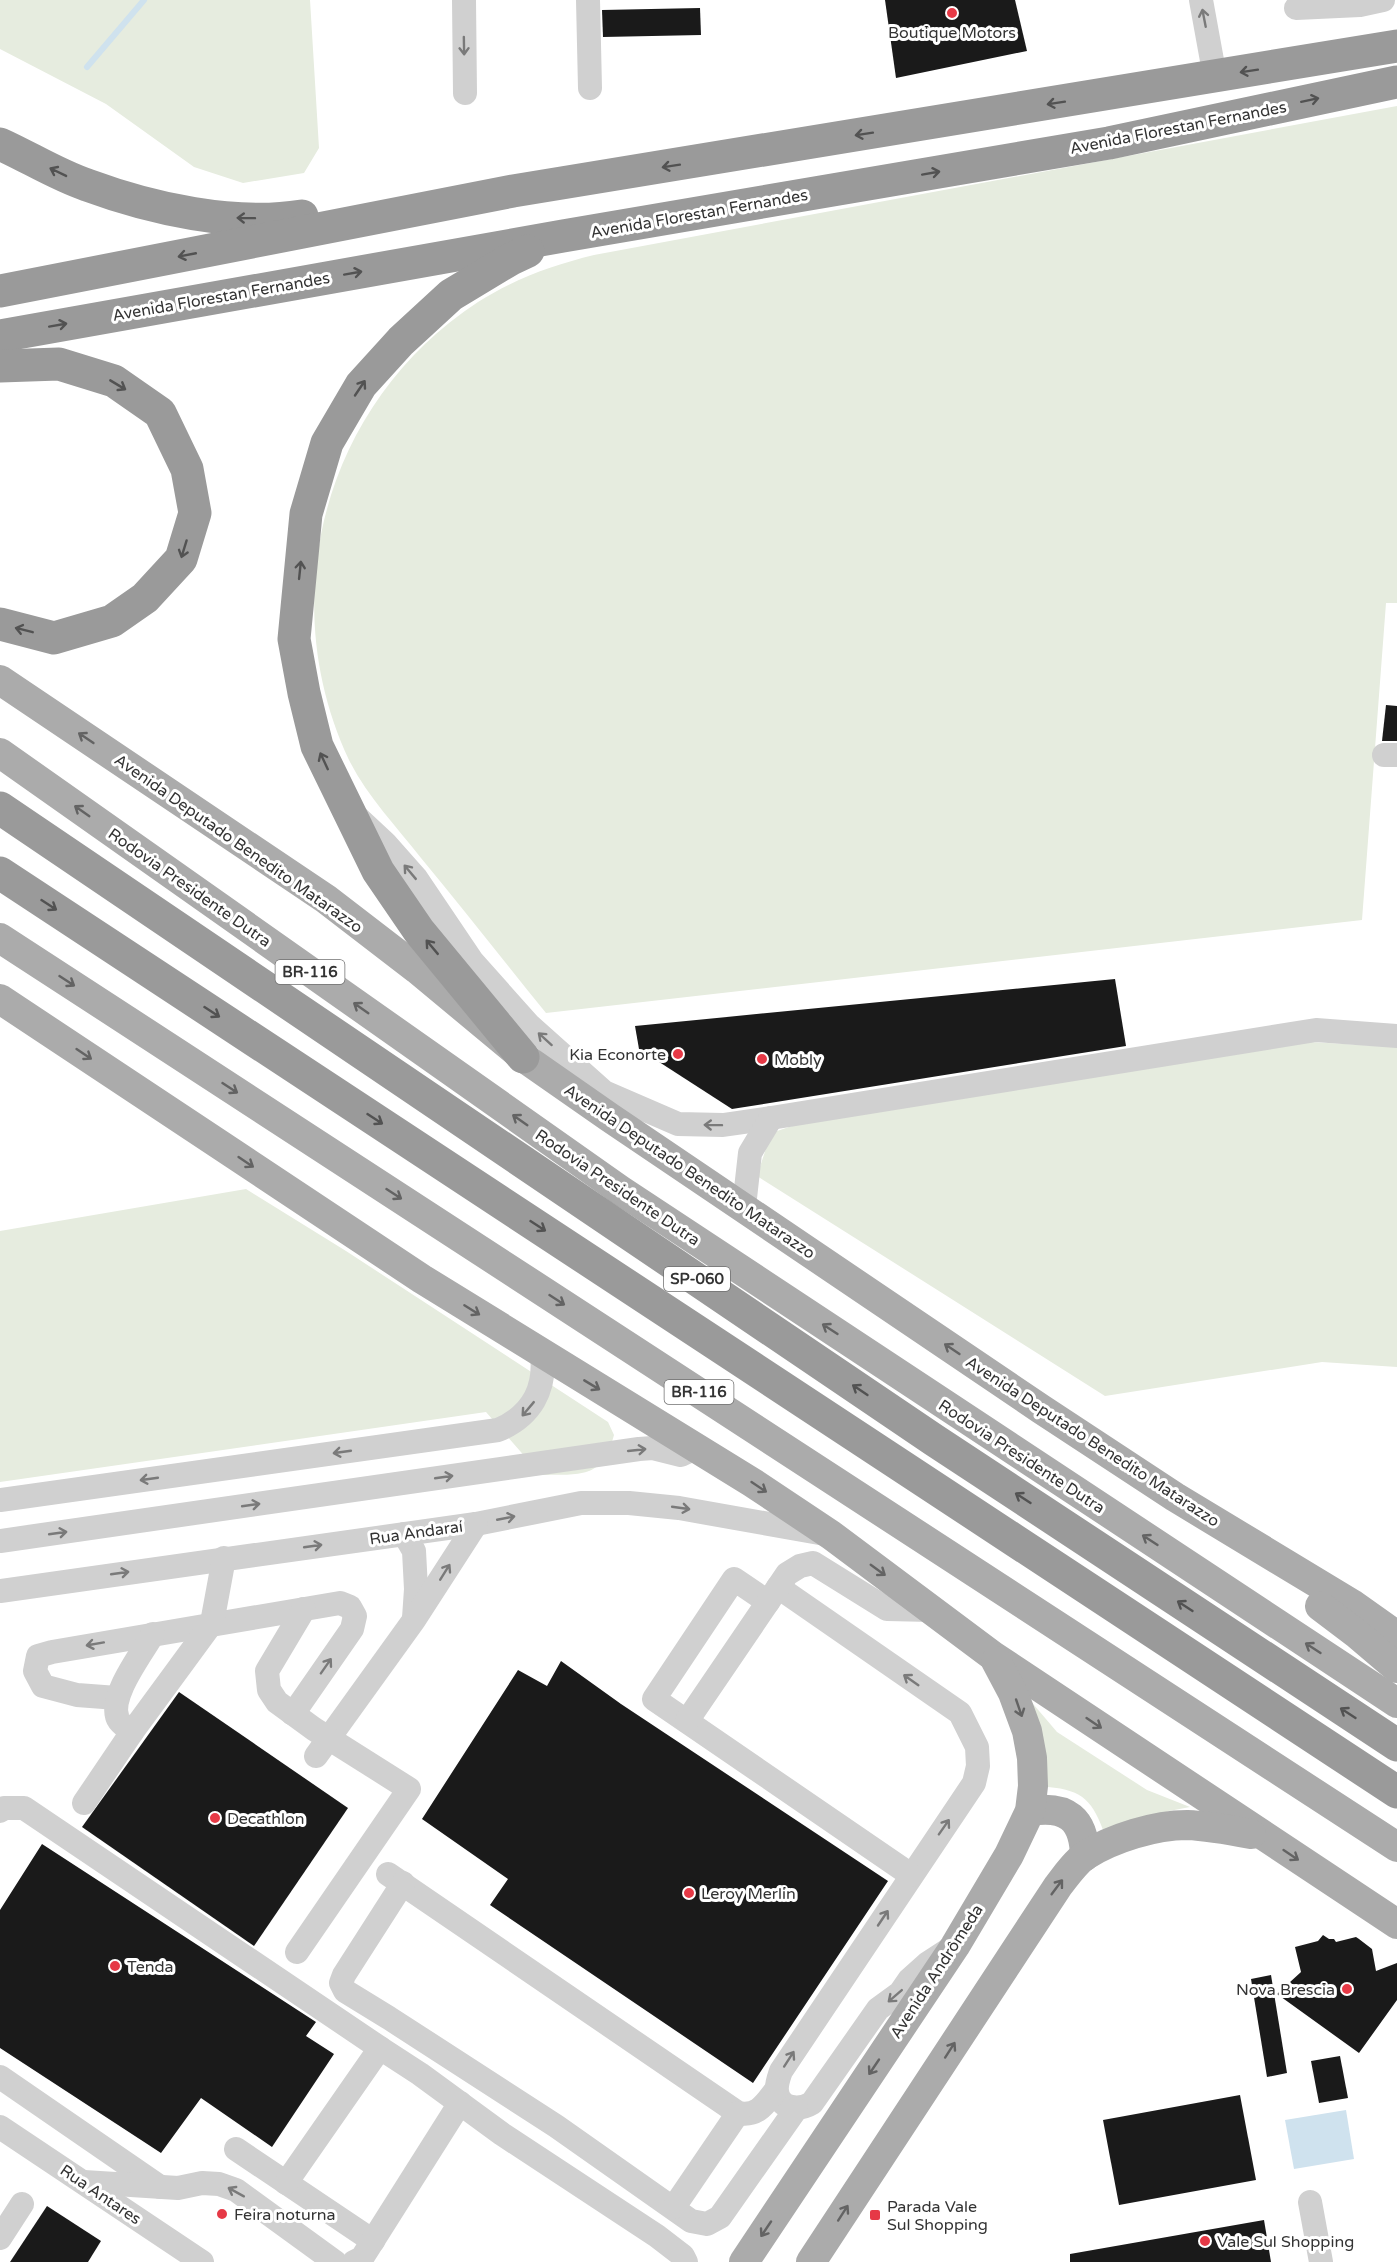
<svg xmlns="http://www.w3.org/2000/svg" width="1397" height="2262" font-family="'Varela Round',sans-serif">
  <rect width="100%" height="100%" fill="#fff"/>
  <!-- green -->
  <g fill="#e6ecdf">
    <polygon points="0,0 310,0 319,148 304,173 243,183 194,167 106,104 0,49"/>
    <path d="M1397,106V603H1386L1362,920L546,1013C504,961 463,909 421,858C396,826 367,796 349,760C272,596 326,401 478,302C514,279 553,265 594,255Z"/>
    <polygon points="1310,1042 1397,1047 1397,1367 1322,1362 1105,1396 757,1176 771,1133 798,1124"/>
    <path d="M246,1189L346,1251L608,1422L614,1435C602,1480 580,1474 541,1475L486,1412L0,1482V1231Z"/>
    <path d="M1028,1698L1057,1732L1147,1790L1190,1807L1169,1811L1105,1835C1093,1802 1084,1790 1048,1787Z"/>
  </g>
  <!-- water -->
  <polygon fill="#cfe2ee" points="1346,2110 1354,2159 1294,2169 1285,2120"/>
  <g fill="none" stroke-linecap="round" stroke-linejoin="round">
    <!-- stream -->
    <polyline stroke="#cfe2ee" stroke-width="6" points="87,67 144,0"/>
  </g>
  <!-- building -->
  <g fill="#1a1a1a">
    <polygon points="885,0 1015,0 1027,51 896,78"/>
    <polygon points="700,8 701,35 603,37 602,10"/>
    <polygon points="1386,705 1397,706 1397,741 1382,741"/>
    <polygon points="1115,979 1126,1046 732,1109 639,1049 635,1026"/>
    <polygon points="561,1661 621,1704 888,1881 753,2083 490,1905 508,1879 422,1819 518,1670 547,1686"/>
    <polygon points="179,1692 348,1808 254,1946 82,1827"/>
    <polygon points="42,1844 316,2022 306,2036 334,2054 272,2147 201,2098 161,2153 0,2048 0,1910"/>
    <polygon points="1323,1935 1329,1939 1334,1939 1336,1942 1356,1937 1359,1939 1372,1949 1376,1971 1397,1963 1397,2000 1359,2053 1277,1994 1301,1972 1295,1947 1318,1941"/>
    <polygon points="1271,1975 1287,2073 1267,2077 1251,1979"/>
    <polygon points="1340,2056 1348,2098 1319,2103 1311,2061"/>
    <polygon points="1240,2095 1256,2180 1119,2205 1103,2120"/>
    <polygon points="47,2206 101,2241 88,2262 10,2262"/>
    <polygon points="1264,2220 1271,2262 1070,2262 1070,2254"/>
  </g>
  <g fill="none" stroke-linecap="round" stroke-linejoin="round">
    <!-- minor -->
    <g stroke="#d0d0d0" stroke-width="24">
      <polyline points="464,0 465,93"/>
      <polyline points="588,0 590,88"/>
      <polyline points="1201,0 1215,77"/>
      <polyline points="1296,8 1360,5 1383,0"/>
      <polyline points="1384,755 1397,755"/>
      <polyline points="356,816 385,843 416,878 472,961 529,1025 604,1092 678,1124 723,1125 771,1118 1316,1030 1397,1036"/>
      <polyline points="744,1207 750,1153 771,1118"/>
      <path d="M0,1500L498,1430C531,1416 546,1390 542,1355"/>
      <polyline points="404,1534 414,1551 416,1589 414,1618"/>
      <polyline points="0,1541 639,1449 653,1448 681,1455 696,1448"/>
      <path d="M778,1587L960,1713L977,1747L978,1766L974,1783L781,2071C779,2077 776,2084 777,2091C779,2109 799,2111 812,2103L878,2009L900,1993L909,1980L928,1963L948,1950"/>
      <polyline points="0,1591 476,1524 581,1503 629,1503 679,1508 825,1534"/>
      <polyline points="768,1602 734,1579 654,1699 911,1875"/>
      <polyline points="117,1698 77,1695 43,1686 35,1671 38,1656 52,1652 340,1603 350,1607 355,1616 352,1629 293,1714"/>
      <polyline points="687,1721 787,1574 800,1566 813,1563 887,1609 932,1610"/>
      <path d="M132,1732C128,1728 121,1725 118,1719C108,1697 141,1655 153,1634"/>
      <polyline points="316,1756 414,1620 476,1524"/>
      <polyline points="84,1803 132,1732 212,1623 224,1558"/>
      <polyline points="0,1811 4,1808 24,1808 380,2048"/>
      <path d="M388,1874L738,2113C758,2117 765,2104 776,2090"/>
      <polyline points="403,1883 344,1975 341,1983 345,1991 389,2018 556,2126 691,2221 707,2224 720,2217 796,2109"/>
      <polyline points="297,1952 409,1789 314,1729 277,1702 269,1690 267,1671 304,1609"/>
      <polyline points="0,2077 160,2187"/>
      <polyline points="0,2127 202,2262"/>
      <polyline points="236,2149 373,2241"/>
      <polyline points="84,2182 178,2188 202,2183 219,2184 236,2190 335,2262"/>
      <polyline points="286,2183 380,2048 420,2074 502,2134 657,2236 683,2256 686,2262"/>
      <polyline points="1310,2202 1321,2262"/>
      <polyline points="674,2207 738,2113"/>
      <polyline points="0,2238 22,2204"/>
      <polyline points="354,2262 362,2258 460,2103"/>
    </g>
    <!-- major -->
    <g stroke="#ababab" stroke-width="30">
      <polyline points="0,680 326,899 417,969 523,1057 609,1117 1041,1409 1175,1497 1352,1604 1397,1636"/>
      <polyline points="0,753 620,1190 1397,1703"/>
      <polyline points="0,938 1397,1847"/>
      <polyline points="0,999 422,1279 753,1483 831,1535 993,1656 1397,1924"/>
      <polyline points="1320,1606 1357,1634 1397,1668"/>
      <path d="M1030,1811C1067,1805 1084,1819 1085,1856"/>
      <polyline points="744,2262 955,1946 1009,1855 1030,1811 1033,1786 1032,1758 1027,1731 1013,1693 996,1661"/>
      <path d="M811,2262L1058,1886C1066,1876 1075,1862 1086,1855C1113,1838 1155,1825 1187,1825C1209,1826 1230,1830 1251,1834"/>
    </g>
    <!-- highway -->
    <g stroke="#9a9a9a" stroke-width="33">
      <path d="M0,144C29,157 57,175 87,185C152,209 234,227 302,216"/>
      <polyline points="0,291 513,191 1397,46"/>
      <polyline points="0,336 563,236 1109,143 1397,82"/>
      <polyline points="0,366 59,364 114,381 160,413 187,469 195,513 181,559 145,598 112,621 54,638 0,624"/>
      <polyline points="0,808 934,1440 1397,1745"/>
      <polyline points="0,873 1397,1792"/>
      <polyline points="523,1057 419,931 378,871 317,746 304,693 294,639 306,514 327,443 361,385 401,341 451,295 511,259 528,251"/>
    </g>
  </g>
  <!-- one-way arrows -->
  <defs><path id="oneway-shaft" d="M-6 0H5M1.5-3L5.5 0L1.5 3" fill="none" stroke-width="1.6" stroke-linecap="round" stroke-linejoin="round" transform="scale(1.5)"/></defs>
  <g stroke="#7a7a7a">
    <use href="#oneway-shaft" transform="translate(1204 18) rotate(-101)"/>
    <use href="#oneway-shaft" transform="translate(464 46) rotate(89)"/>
    <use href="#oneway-shaft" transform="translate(410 872) rotate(-130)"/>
    <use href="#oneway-shaft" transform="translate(545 1039) rotate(-138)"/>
    <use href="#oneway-shaft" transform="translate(713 1125) rotate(-179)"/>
    <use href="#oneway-shaft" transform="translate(528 1409) rotate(130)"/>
    <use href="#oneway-shaft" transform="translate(637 1450) rotate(-6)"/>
    <use href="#oneway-shaft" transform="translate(342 1452) rotate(172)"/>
    <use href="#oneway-shaft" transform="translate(444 1477) rotate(-8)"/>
    <use href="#oneway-shaft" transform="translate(149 1479) rotate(172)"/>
    <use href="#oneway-shaft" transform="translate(251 1505) rotate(-8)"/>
    <use href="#oneway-shaft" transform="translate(681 1508) rotate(8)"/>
    <use href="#oneway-shaft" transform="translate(506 1518) rotate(-11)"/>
    <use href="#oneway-shaft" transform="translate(58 1533) rotate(-8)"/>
    <use href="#oneway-shaft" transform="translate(313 1546) rotate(-8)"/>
    <use href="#oneway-shaft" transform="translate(445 1572) rotate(-58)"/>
    <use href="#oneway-shaft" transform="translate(120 1573) rotate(-8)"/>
    <use href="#oneway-shaft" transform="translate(95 1644) rotate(170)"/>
    <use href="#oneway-shaft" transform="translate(326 1666) rotate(-55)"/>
    <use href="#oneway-shaft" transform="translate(911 1680) rotate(-145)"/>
    <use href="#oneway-shaft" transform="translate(944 1827) rotate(-55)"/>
    <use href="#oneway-shaft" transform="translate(883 1918) rotate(-56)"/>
    <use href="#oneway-shaft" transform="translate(895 1996) rotate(139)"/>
    <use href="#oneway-shaft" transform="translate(789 2059) rotate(-57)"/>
    <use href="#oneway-shaft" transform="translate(236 2192) rotate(-151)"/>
  </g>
  <g stroke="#525252">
    <use href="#oneway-shaft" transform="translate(1249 71) rotate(171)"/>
    <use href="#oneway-shaft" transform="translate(1310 100) rotate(-12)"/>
    <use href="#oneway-shaft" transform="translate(1056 103) rotate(171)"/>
    <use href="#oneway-shaft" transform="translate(864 134) rotate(171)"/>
    <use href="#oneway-shaft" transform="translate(671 166) rotate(171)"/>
    <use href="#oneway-shaft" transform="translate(58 172) rotate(-154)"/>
    <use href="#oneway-shaft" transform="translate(931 173) rotate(-10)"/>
    <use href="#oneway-shaft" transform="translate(246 218) rotate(-179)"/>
    <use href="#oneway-shaft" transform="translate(187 255) rotate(169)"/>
    <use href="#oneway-shaft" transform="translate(353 273) rotate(-10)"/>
    <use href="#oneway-shaft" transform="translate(58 325) rotate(-10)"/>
    <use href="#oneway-shaft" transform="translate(118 385) rotate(31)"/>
    <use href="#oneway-shaft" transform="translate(360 388) rotate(-56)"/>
    <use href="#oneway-shaft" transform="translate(184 549) rotate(107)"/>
    <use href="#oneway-shaft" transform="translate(300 570) rotate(-84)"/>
    <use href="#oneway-shaft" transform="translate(24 630) rotate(-166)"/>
    <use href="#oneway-shaft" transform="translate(324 761) rotate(-115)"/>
    <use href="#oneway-shaft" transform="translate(49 905) rotate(33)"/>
    <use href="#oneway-shaft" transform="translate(432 947) rotate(-130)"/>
    <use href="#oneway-shaft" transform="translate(212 1012) rotate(33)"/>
    <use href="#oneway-shaft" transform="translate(375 1119) rotate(33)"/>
    <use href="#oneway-shaft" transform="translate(538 1226) rotate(33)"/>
    <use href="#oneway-shaft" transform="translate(860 1390) rotate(-146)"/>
    <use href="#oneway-shaft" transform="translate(1023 1498) rotate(-147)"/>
    <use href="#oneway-shaft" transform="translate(1185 1606) rotate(-147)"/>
    <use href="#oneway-shaft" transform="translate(1348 1713) rotate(-147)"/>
  </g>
  <g stroke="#636363">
    <use href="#oneway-shaft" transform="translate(86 738) rotate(-146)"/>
    <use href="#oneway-shaft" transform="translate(82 811) rotate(-145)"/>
    <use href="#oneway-shaft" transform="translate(67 981) rotate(33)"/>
    <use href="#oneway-shaft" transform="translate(361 1008) rotate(-145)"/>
    <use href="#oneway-shaft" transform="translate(84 1054) rotate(34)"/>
    <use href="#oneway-shaft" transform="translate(230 1088) rotate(33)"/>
    <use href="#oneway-shaft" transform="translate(520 1120) rotate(-145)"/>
    <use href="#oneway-shaft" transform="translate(246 1162) rotate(34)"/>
    <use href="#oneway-shaft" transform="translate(394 1194) rotate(33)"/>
    <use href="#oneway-shaft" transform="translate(557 1300) rotate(33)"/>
    <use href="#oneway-shaft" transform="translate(472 1310) rotate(32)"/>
    <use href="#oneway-shaft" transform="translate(830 1329) rotate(-147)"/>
    <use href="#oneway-shaft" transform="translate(952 1349) rotate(-146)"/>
    <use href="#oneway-shaft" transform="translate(592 1385) rotate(31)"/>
    <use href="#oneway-shaft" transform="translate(759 1487) rotate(34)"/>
    <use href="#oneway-shaft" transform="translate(1150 1540) rotate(-147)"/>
    <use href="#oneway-shaft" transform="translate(878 1570) rotate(36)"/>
    <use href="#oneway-shaft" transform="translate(1313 1648) rotate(-147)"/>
    <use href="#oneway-shaft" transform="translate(1019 1708) rotate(71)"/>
    <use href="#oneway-shaft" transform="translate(1094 1723) rotate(34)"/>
    <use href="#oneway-shaft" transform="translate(1291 1855) rotate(34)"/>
    <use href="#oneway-shaft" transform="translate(1057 1887) rotate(-53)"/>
    <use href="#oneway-shaft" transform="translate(950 2050) rotate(-57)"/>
    <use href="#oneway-shaft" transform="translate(874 2067) rotate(124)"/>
    <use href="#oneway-shaft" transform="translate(843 2213) rotate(-57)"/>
    <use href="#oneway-shaft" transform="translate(766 2229) rotate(124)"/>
  </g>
  <!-- markers -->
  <g fill="#e63946" stroke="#fff" stroke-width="2">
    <circle cx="952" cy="13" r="6"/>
    <circle cx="678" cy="1054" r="6"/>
    <circle cx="762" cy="1059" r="6"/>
    <circle cx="215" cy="1818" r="6"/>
    <circle cx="689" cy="1893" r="6"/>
    <circle cx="115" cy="1966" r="6"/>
    <circle cx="1347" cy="1989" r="6"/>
    <circle cx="222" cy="2214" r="6"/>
    <rect x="869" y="2209" width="12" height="12" rx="3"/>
    <circle cx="1205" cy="2241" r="6"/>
  </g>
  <g text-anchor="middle" stroke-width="6" stroke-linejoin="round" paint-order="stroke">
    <!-- shield labels -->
    <g fill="#fff" stroke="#707070" stroke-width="1.5">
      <rect x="275.5" y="960" width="69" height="24" rx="4.5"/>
      <rect x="664" y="1267" width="66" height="24" rx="4.5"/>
      <rect x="664.5" y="1380" width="69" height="24" rx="4.5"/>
    </g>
    <g font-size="15" font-weight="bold" fill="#333">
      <text x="310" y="977">BR-116</text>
      <text x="697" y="1284">SP-060</text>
      <text x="699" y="1397">BR-116</text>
    </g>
    <!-- poi labels -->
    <g font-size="16" fill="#333" stroke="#fff" text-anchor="start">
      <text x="952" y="38" text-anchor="middle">Boutique Motors</text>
      <text x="666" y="1060" text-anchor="end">Kia Econorte</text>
      <text x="774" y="1065">Mobly</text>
      <text x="227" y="1824">Decathlon</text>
      <text x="701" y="1899">Leroy Merlin</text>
      <text x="127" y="1972">Tenda</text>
      <text x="1335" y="1995" text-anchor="end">Nova Brescia</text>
      <text x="887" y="2212">Parada Vale<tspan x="887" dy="18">Sul Shopping</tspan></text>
      <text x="234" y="2220">Feira noturna</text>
      <text x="1217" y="2247">Vale Sul Shopping</text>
    </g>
    <!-- street labels -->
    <g font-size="16" fill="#333" stroke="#fff">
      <text transform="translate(1178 127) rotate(-11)" y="6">Avenida Florestan Fernandes</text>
      <text transform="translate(699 213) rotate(-10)" y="6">Avenida Florestan Fernandes</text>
      <text transform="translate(221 296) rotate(-10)" y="6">Avenida Florestan Fernandes</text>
      <text transform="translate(239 843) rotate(35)" y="6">Avenida Deputado Benedito Matarazzo</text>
      <text transform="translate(190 887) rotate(35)" y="6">Rodovia Presidente Dutra</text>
      <text transform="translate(690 1171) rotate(34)" y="6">Avenida Deputado Benedito Matarazzo</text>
      <text transform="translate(618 1187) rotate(34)" y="6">Rodovia Presidente Dutra</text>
      <text transform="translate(1093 1441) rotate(33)" y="6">Avenida Deputado Benedito Matarazzo</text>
      <text transform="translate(1022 1456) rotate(33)" y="6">Rodovia Presidente Dutra</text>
      <text transform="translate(416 1532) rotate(-8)" y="6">Rua Andaraí</text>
      <text transform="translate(936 1971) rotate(-57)" y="6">Avenida Andrômeda</text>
      <text transform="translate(101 2194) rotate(34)" y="6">Rua Antares</text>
    </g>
  </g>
</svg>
